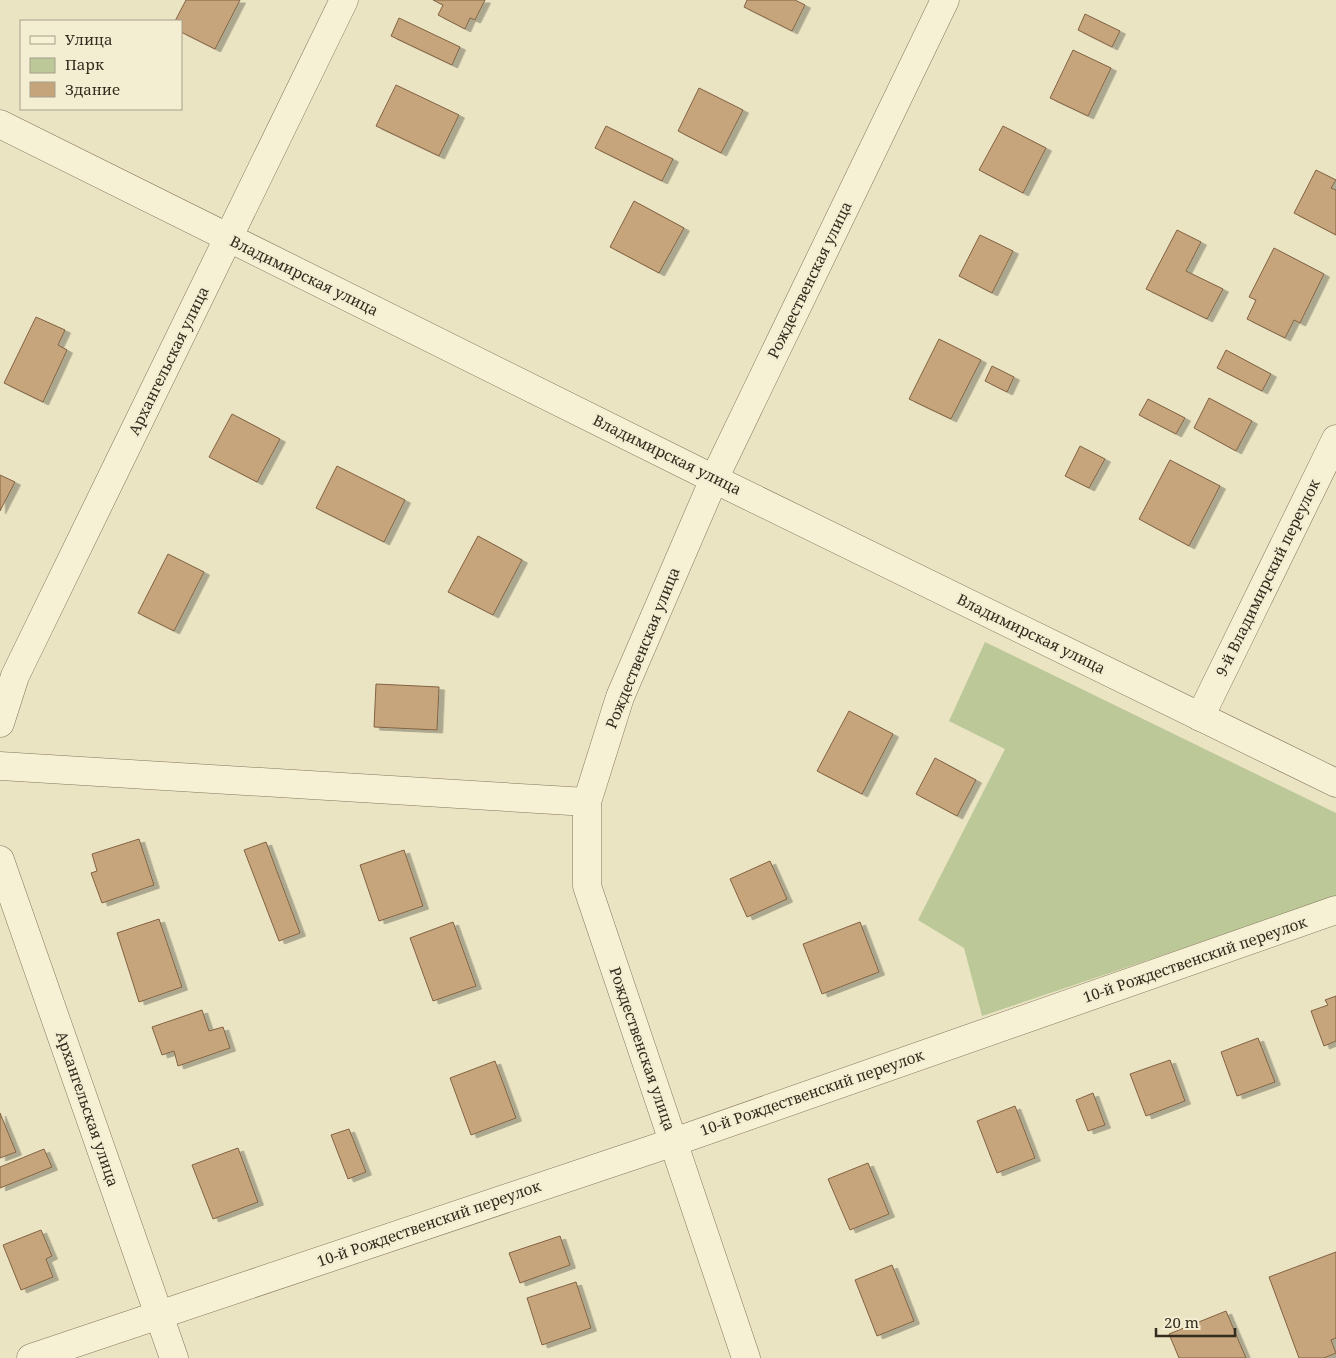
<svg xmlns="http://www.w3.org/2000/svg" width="1336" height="1358" font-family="'Noto Serif',serif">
  <defs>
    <filter id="shadow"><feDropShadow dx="5.5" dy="3" stdDeviation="0" flood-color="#0004"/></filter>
  </defs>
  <rect width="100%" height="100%" fill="#ebe4c3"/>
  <!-- green -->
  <polygon fill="#bcc898" points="985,642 1336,813 1336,897 982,1016 964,948 918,920 1005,749 949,721"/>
  <!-- building -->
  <g fill="#c6a47b" stroke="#816343" filter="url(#shadow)">
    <polygon points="186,0 240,0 215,49 181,32 181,21 175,21"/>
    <polygon points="433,0 485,0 475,20 470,18 465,29 438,15 443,5"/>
    <polygon points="747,0 795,0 805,5 792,31 744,7"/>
    <polygon points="1085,14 1120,31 1112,47 1078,30"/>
    <polygon points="399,18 460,47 452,65 391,36"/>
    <polygon points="1073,50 1111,68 1088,116 1050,98"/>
    <polygon points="396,85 459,115 439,156 376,126"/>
    <polygon points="699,88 743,110 721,153 678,131"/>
    <polygon points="606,126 673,159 662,181 595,148"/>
    <polygon points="1003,126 1046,148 1023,193 979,170"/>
    <polygon points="1316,170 1336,180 1331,188 1336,190 1336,235 1294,213"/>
    <polygon points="634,201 684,228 659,273 610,247"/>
    <polygon points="1177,230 1201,242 1186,271 1223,289 1207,319 1146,289"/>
    <polygon points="980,235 1013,251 992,293 959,276"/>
    <polygon points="1274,248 1324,274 1300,323 1294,320 1285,338 1247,319 1256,300 1249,297"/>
    <polygon points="36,317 65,330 58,345 67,350 43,402 4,383"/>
    <polygon points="939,339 981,360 951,419 909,399"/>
    <polygon points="1226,350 1271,374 1262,391 1217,368"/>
    <polygon points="992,366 1014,377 1007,392 985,381"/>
    <polygon points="1209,398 1252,421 1236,451 1194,428"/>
    <polygon points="1148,399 1185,418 1176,434 1139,415"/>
    <polygon points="232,414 280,439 257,482 209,457"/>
    <polygon points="1080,446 1105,459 1089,488 1065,476"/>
    <polygon points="1170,460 1220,486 1189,546 1139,519"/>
    <polygon points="337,466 405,500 384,542 316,508"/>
    <polygon points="0,475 15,482 0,511"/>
    <polygon points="478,536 522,560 493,615 448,592"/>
    <polygon points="168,554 204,572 174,631 138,613"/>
    <polygon points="376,684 439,687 437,730 374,727"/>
    <polygon points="849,711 893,734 862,794 817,771"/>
    <polygon points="935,758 976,780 957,816 916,794"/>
    <polygon points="139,839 154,885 102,903 91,873 97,871 92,854"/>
    <polygon points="266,842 300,933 279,941 244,850"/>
    <polygon points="404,850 423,906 379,921 360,865"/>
    <polygon points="770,861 787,899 747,917 730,879"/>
    <polygon points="159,919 182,987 139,1002 117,933"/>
    <polygon points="453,922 476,986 433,1001 410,938"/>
    <polygon points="860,922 879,972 822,994 803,944"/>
    <polygon points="1336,996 1336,1041 1324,1046 1311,1011 1328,1005 1325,1000"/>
    <polygon points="202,1010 209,1031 223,1027 230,1048 178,1066 174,1051 162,1055 152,1027"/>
    <polygon points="1258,1038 1275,1082 1237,1096 1221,1052"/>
    <polygon points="1170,1060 1185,1101 1146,1116 1130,1074"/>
    <polygon points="495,1061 516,1118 471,1135 450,1078"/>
    <polygon points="1093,1093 1105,1125 1088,1131 1076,1100"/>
    <polygon points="1015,1106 1035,1158 997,1173 977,1121"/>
    <polygon points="0,1113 16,1152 0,1158"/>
    <polygon points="349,1129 366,1172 348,1179 331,1135"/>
    <polygon points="238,1148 258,1202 213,1219 192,1165"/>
    <polygon points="44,1149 52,1167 0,1188 0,1167"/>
    <polygon points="868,1163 889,1214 850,1230 828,1179"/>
    <polygon points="41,1230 52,1256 46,1259 53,1277 21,1290 3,1245"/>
    <polygon points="560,1236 570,1265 520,1283 509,1253"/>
    <polygon points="1336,1252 1336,1338 1331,1340 1336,1353 1324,1358 1299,1358 1269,1277"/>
    <polygon points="892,1265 914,1321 877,1336 855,1280"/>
    <polygon points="576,1282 591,1328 542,1345 527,1298"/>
    <polygon points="1226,1311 1246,1358 1179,1358 1169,1334"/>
  </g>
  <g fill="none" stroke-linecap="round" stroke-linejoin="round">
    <!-- minor casing -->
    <g stroke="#83765b" stroke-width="29">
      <g id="minor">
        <polyline points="0,124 714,479 1336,783"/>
        <polyline points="1200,717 1336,439"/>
        <polyline points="0,723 15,676 344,0"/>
        <polyline points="0,766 587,802"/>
        <polyline points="0,860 174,1358"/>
        <polyline points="31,1358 674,1142 1336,910"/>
        <polyline points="746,1358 587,886 587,802 620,697 714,479 945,0"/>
      </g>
    </g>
    <!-- minor -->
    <use href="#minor" stroke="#f6f0d5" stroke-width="28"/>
  </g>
  <g text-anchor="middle" stroke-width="4.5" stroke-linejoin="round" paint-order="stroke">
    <!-- street labels -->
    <g font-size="15" fill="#342c1e" stroke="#f3edd2">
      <text transform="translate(304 276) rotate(26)" y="5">Владимирская улица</text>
      <text transform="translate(810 280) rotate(-64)" y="5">Рождественская улица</text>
      <text transform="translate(169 361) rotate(-64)" y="5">Архангельская улица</text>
      <text transform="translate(667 455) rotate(26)" y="5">Владимирская улица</text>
      <text transform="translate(1268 578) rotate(-64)" y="5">9-й Владимирский переулок</text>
      <text transform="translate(1031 634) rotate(26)" y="5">Владимирская улица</text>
      <text transform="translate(643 648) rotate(-68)" y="5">Рождественская улица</text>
      <text transform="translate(1195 960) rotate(-19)" y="5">10-й Рождественский переулок</text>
      <text transform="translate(642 1049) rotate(71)" y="5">Рождественская улица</text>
      <text transform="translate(812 1093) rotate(-19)" y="5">10-й Рождественский переулок</text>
      <text transform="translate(87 1109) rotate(71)" y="5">Архангельская улица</text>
      <text transform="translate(429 1224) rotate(-19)" y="5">10-й Рождественский переулок</text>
    </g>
  </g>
  <!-- legend -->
  <rect x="20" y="20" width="162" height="90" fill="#f3edd2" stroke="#a7a08a"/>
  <rect x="30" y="36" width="25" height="8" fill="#f6f0d5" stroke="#a7a08a"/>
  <text x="65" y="45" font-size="15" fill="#342c1e">Улица</text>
  <rect x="30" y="58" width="25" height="15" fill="#bcc898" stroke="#a7a08a"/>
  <text x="65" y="70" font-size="15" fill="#342c1e">Парк</text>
  <rect x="30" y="82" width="25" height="15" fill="#c6a47b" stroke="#a7a08a"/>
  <text x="65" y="95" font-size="15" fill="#342c1e">Здание</text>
  <!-- scale -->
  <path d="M1156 1328v8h79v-8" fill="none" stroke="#342c1e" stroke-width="2.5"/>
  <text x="1164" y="1328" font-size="15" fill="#342c1e" stroke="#f3edd2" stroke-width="4" paint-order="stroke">20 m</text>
</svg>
